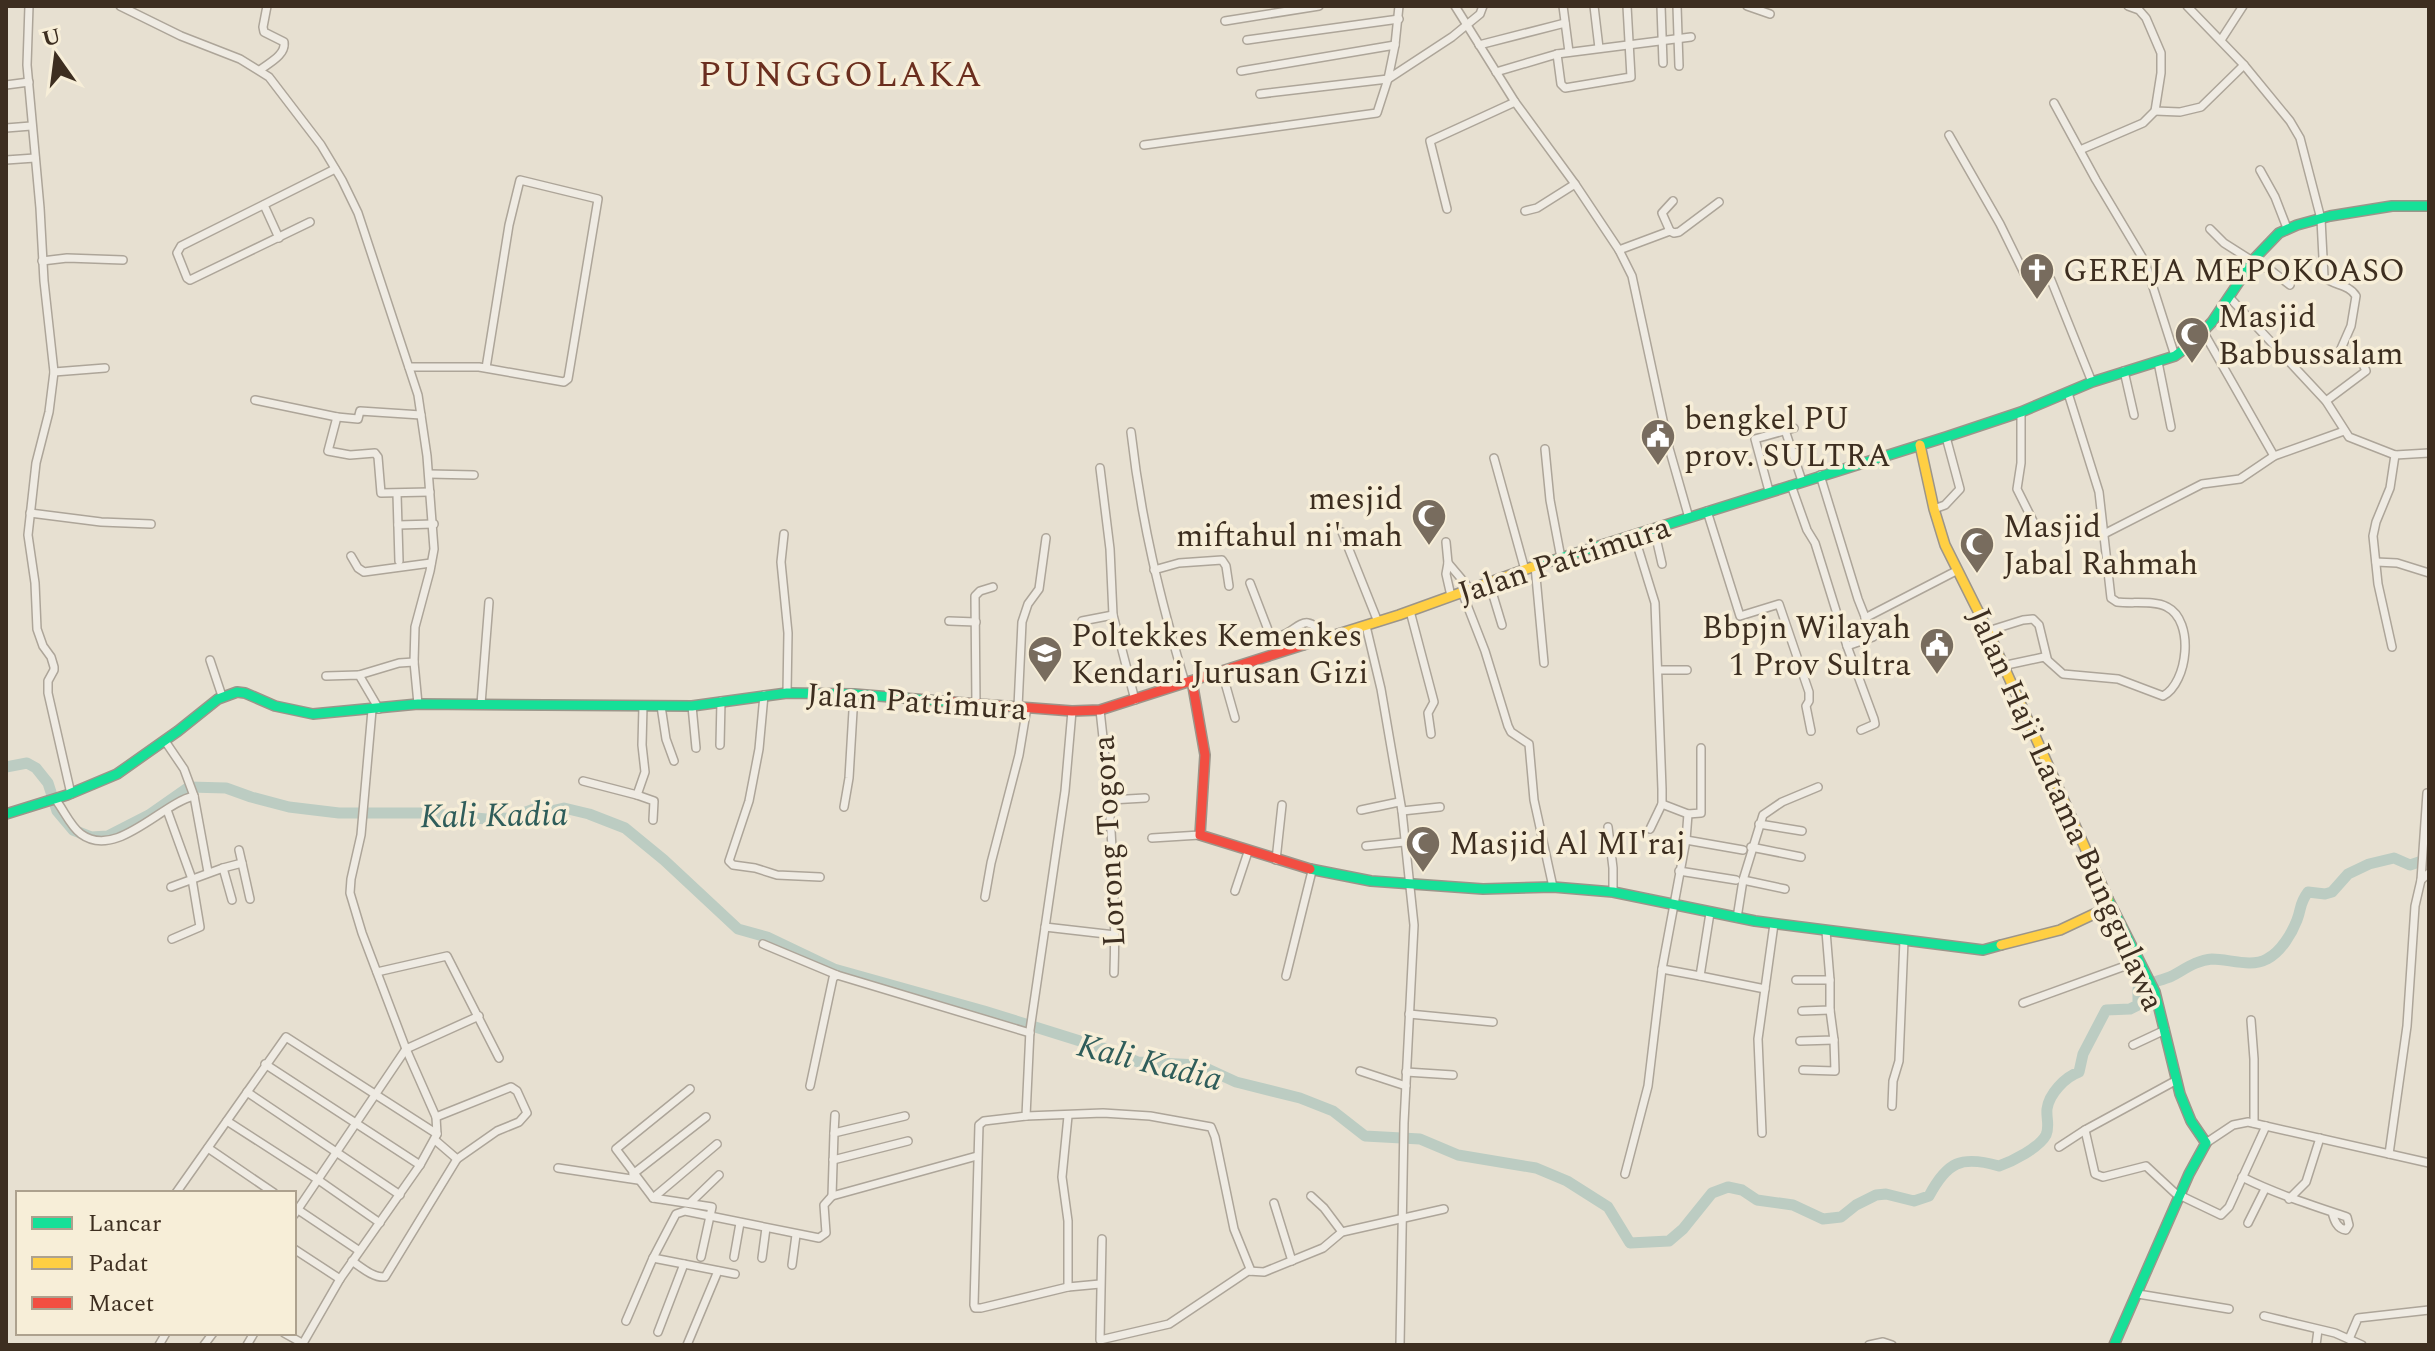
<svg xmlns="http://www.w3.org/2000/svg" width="2435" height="1351" font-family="Spectral,serif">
  <rect width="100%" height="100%" fill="#e7e0d1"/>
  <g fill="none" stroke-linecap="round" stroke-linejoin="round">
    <!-- river -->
    <path stroke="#bcccc2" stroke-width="11" d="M6,767L27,763L36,768L48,783L57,811L73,830L91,837L108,836L149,815L189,787L226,788L251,797L289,807L339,813H425L486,819L509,818L537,808L551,811L564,808L589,814L625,828L664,860L738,929L767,937L834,969L984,1011L1112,1051L1138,1062L1199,1065L1236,1082L1300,1098L1333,1111L1365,1136L1420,1139L1458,1155L1536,1168L1567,1181L1608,1207L1630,1243L1669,1241L1683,1229L1712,1193L1728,1187L1742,1190L1757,1200L1793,1205L1823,1219L1841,1217L1856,1205L1876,1195L1886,1194L1914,1201L1929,1196C1947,1162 1961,1155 1999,1166C2013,1161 2039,1148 2046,1135C2050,1126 2046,1118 2047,1109C2049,1094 2065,1077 2079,1072L2083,1054L2106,1010L2130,1009L2138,1005V989C2149,982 2161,981 2172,976C2185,969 2197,960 2212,959C2229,959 2251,968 2267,959C2281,952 2292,933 2297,920C2302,907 2299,904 2308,892L2325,894L2332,892L2348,874L2369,864L2394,858L2410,865L2422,861L2429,854"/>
    <!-- street casing -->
    <g stroke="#ada599" stroke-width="10">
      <g id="street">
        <polyline points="29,6 27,65 40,208 44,281 54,372 49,412 36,463 28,535 35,583 37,629 43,646 51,657 54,667 54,670 48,681 48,693 71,794"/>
        <polyline points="120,6 181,36 240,59 269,77 321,145 342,180 358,213 418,395 427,456 434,549 430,571 415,627 414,662 418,704"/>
        <polyline points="1455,6 1515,102 1575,184 1619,250 1632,276 1669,448 1689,518"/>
        <polyline points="1563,6 1569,52"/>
        <polyline points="1594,6 1599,48"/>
        <polyline points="1661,6 1663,63"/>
        <polyline points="1677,6 1679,66"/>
        <polyline points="1747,6 1770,14"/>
        <path d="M2187,6L2244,65L2290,121L2300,138L2321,219L2324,277C2334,286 2349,284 2356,296L2351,326L2340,351L2346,357L2363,364L2366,371L2326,401"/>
        <polyline points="1225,21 1319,6"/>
        <polyline points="1247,40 1399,19"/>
        <polyline points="2221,40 2243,6"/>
        <polyline points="1395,45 1399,6"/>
        <polyline points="1479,45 1565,23"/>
        <polyline points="1557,54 1561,84 1565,88 1631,77 1627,6"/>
        <path d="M260,70C269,63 286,55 284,42L264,32L263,27L267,6"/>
        <polyline points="1496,72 1557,54 1691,37"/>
        <polyline points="6,85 29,82"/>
        <polyline points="1260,94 1388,79 1452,37 1480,14 1483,6"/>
        <polyline points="2054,103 2096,180 2145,262 2175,356"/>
        <polyline points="2155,111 2180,112 2201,107 2244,65"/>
        <polyline points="6,128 31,126"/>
        <polyline points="1949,135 2000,224 2025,275 2030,279 2046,274 2051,280 2092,382"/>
        <polyline points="1144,145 1377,113 1388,79 1395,45 1241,71"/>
        <polyline points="2080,150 2143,123 2155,111 2161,73 2161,53 2146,18 2139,10 2128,6"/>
        <polyline points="6,160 35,158"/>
        <polyline points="2260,170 2275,197 2287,228"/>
        <polyline points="264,205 279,238"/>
        <polyline points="1447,209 1430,141 1515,102"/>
        <polyline points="1525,211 1537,208 1575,184"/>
        <polyline points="310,222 190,280 187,278 177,253 181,246 335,169"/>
        <polyline points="2210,229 2224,243 2254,262"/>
        <polyline points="1670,231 1662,213 1673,201"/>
        <polyline points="1619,250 1670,231 1674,233 1679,232 1719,202"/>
        <polyline points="42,261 67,258 123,260"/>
        <polyline points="2252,265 2269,269 2290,285"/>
        <polyline points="2230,298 2326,401 2349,437 2395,455 2429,453"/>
        <polyline points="2204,333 2274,456"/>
        <polyline points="2158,362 2171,427"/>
        <polyline points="409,367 479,367 564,382 568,379 598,199 520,180 509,225 486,368"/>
        <polyline points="2124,371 2134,415"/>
        <polyline points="54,372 105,368"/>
        <polyline points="255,400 337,417 328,451 350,455 375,453 378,457 381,493 430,492"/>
        <polyline points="2021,412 2021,463 2017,489 2033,521"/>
        <polyline points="337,417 358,419 360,411 421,415"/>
        <polyline points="1785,430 1802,481"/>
        <path d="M1131,432C1141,521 1160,598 1185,683"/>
        <polyline points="1545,449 1550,500 1561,558"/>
        <polyline points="1494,458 1525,570"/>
        <polyline points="1100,468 1110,549 1113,615 1135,700"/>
        <polyline points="429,474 474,475"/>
        <polyline points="1820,475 1858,599 1873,637 1847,646"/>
        <polyline points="1791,485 1807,530 1815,543 1847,646 1874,719 1875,724 1861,730"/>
        <polyline points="1769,491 1755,439 1794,428"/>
        <polyline points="397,494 399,561"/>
        <polyline points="1934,509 1945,505 1960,489 1946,437"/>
        <polyline points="1707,511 1740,616 1779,604 1809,692 1809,701 1806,706 1811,731"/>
        <polyline points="30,513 101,522 151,524"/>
        <polyline points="398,525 434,524"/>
        <polyline points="1654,529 1662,564"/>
        <polyline points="1342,532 1378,622"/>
        <polyline points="784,534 781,562 788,633 787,693"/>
        <polyline points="2104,534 2202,484 2240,479 2274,456 2344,431"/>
        <polyline points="1634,535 1655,603 1662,789 1662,804 1650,829"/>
        <polyline points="1446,542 1448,563 1470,589"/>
        <polyline points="351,556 358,568 364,572 431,563"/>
        <polyline points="2376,562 2397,563 2429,573"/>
        <polyline points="1448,563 1446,574 1451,596"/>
        <polyline points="1535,566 1544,663"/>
        <polyline points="1154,570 1179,563 1222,560 1226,566 1229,586"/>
        <polyline points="1489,582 1502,625"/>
        <path d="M1250,583L1270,635C1295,643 1302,601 1325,639"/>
        <polyline points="1462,592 1485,651 1508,726 1511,732 1529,744 1534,800 1553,887"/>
        <polyline points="1410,611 1434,702 1428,713 1431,734"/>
        <polyline points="1865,618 1958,570"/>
        <polyline points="949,621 976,622"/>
        <polyline points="1082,621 1113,615"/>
        <polyline points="1366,626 1381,689 1402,811 1414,925 1404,1123 1400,1345"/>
        <polyline points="1988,631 2023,620 2033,619 2039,625 2047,658"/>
        <polyline points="2392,647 2378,584 2373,536 2376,522 2390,488 2395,455"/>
        <polyline points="210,660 222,696"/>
        <path d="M2002,666L2044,657L2063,674L2118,679L2163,696C2188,683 2195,621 2167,607C2154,600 2132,604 2117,602L2111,598L2099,492L2068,393"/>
        <polyline points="1658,670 1687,670"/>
        <polyline points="1222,672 1235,718"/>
        <polyline points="359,675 399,663 414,662"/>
        <polyline points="326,676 359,675 379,709"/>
        <polyline points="764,695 759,749 749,801 729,861 733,865 755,868 777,875 820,877"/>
        <polyline points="481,704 489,602"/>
        <polyline points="976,704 975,596 980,591 993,587"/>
        <polyline points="661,706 666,739 674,761"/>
        <polyline points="692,706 696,748"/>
        <polyline points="1018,707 1022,622 1028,604 1039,589 1046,538"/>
        <path d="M1100,710C1110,798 1117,885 1114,973"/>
        <polyline points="1072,711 1065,791 1030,1030 1026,1116 984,1121 979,1125 974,1305 975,1308 981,1308 1068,1287 1100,1284"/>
        <polyline points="165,741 184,769 194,796"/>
        <polyline points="720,745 721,701"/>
        <polyline points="583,781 637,795 645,772 642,745 643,706"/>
        <polyline points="637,795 654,801 653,820"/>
        <path d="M55,799C64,810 70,826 81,834C116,860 162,803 194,796L208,872"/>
        <polyline points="1110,800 1145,798"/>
        <polyline points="1662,804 1688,814 1701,813 1701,748"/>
        <polyline points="844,807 849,778 854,694"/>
        <polyline points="167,810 192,879 200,927 172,939"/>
        <polyline points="1361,810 1399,802"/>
        <polyline points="1402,811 1440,807"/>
        <polyline points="1688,814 1686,840 1662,969 1700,976"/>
        <polyline points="1759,824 1802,831"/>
        <polyline points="1608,827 1613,868 1613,892"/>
        <polyline points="1152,838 1200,835"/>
        <polyline points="1686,840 1743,850"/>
        <polyline points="1366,846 1404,842"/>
        <polyline points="1751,847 1801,857"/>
        <polyline points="239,850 242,863"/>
        <polyline points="1276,860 1282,805"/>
        <polyline points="223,868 242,863 250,899"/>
        <polyline points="1679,871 1736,880"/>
        <polyline points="1743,880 1785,889"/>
        <polyline points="2421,880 2427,793"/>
        <polyline points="171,887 223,868 232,900"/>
        <polyline points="1235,891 1248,852"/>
        <polyline points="985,897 991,863 1019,755 1027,707"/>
        <polyline points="1710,913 1700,976 1765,989"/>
        <polyline points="1737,918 1743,880 1763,815 1782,802 1818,787"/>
        <polyline points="1045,927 1115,935"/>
        <polyline points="763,944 837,975"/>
        <polyline points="377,972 447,956 499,1058"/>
        <polyline points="1286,976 1312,871"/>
        <polyline points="1796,980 1830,980 1826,931"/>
        <polyline points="2023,1003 2139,961"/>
        <polyline points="1802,1011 1830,1010 1830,980"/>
        <polyline points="1409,1014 1493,1022"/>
        <polyline points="2251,1020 2254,1059 2254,1123"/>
        <polyline points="1800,1041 1834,1040 1830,1010"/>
        <polyline points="2133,1045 2165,1030"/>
        <polyline points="265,1064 420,1165"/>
        <polyline points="1803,1070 1835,1071 1834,1040"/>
        <polyline points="1360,1071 1406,1086"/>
        <polyline points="1406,1072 1453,1075"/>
        <polyline points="2175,1081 2085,1130 2095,1174 2103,1177 2146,1166 2175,1193 2221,1215 2229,1207 2266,1126"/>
        <polyline points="810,1086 833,978 837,975 1030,1033"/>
        <polyline points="690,1089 616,1149 653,1198 712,1207 701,1257"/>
        <polyline points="247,1092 400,1195"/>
        <polyline points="1892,1106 1893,1081 1899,1061 1904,940"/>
        <polyline points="1026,1116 1103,1113 1150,1116 1211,1127 1215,1137 1234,1229 1251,1271"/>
        <polyline points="1068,1116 1062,1177 1068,1221 1068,1287"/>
        <polyline points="227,1121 317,1179 380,1223"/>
        <polyline points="834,1133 835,1115"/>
        <polyline points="1762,1133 1758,1039 1774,924"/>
        <polyline points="435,1140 457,1159 497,1131 519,1122 527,1113 517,1091 511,1087 436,1117"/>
        <polyline points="2206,1143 2233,1125 2248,1122 2429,1163"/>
        <polyline points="2059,1147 2085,1130"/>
        <polyline points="208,1148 274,1193"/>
        <polyline points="2389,1154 2407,1026 2415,906 2421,880 2429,873"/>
        <polyline points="833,1160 908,1141"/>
        <polyline points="558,1168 638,1180"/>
        <polyline points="633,1174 706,1117"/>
        <polyline points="1625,1174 1648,1086 1662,969"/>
        <path d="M2242,1177C2276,1194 2311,1205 2347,1217L2349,1225L2346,1230C2337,1229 2334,1220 2332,1212"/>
        <polyline points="176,1193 286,1037 437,1134"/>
        <polyline points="832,1196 834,1133 905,1116"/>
        <polyline points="1311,1196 1324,1208 1342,1232"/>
        <polyline points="653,1198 717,1144"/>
        <polyline points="2289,1199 2306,1182 2320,1138"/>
        <polyline points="690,1203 719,1175"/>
        <polyline points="1274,1203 1292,1261"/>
        <polyline points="294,1207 358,1250"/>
        <polyline points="294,1215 406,1049 479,1016"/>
        <polyline points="2248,1223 2265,1189"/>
        <polyline points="1102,1239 1100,1340 1169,1324 1248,1271 1264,1272 1323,1248 1342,1232 1444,1209"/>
        <polyline points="294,1249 340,1279"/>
        <polyline points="734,1257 740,1223"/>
        <polyline points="762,1258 766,1228"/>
        <path d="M352,1261C361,1267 373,1278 385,1277L457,1159"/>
        <polyline points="792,1265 796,1235"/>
        <polyline points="735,1274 653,1258 676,1214 685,1211 819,1238 826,1233 824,1205 832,1196 977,1156"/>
        <polyline points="2138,1294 2229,1309"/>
        <polyline points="2264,1316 2335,1333 2362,1345"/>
        <polyline points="626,1321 653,1258"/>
        <polyline points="658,1332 684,1264"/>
        <polyline points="284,1333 302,1343"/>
        <polyline points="2349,1339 2358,1318 2429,1310"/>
        <polyline points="159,1345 166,1333"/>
        <polyline points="204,1345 213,1333"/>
        <polyline points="247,1345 254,1333"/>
        <polyline points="302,1345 340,1279 420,1165 437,1134 436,1117 406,1049 362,933 350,893 351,879 361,835 372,710"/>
        <polyline points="687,1345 718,1271"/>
        <polyline points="1869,1345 1883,1342 1892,1345"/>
        <polyline points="2316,1345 2318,1330"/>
      </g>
    </g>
    <!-- fast casing -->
    <g stroke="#9c958a" stroke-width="12">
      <g id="fast">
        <polyline points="1535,566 1946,437 2021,412 2092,382 2175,356 2191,344 2212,322 2255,258 2279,233 2297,225 2330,216 2392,206 2429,206"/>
        <polyline points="6,814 67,795 117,774 178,731 218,699 237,692 245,693 275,706 313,714 418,704 692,706 787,693 854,694 952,702"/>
        <polyline points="1310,869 1371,881 1483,889 1553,887 1613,892 1755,921 1983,950 2001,945"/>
        <polyline points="2108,899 2155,992 2180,1094 2191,1121 2206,1143 2189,1174 2114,1345"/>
      </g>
    </g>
    <!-- slow casing -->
    <g stroke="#9c958a" stroke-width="12">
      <g id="slow">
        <polyline points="1920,445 1934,509 1945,545 1988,631 2108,899"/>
        <polyline points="1303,645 1399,615 1535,566"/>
        <polyline points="2001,945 2060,930 2111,906"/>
      </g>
    </g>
    <!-- jam casing -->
    <g stroke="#9c958a" stroke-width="12">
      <g id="jam">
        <polyline points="1192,681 1205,755 1200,835 1310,869"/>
        <polyline points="952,702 1072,711 1100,710 1303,645"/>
      </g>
    </g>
    <!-- street -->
    <use href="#street" stroke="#efebe3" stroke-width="7"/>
    <!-- fast -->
    <use href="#fast" stroke="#16e098" stroke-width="9"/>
    <!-- slow -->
    <use href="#slow" stroke="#ffcf43" stroke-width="9"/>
    <!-- jam -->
    <use href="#jam" stroke="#f24e42" stroke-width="9"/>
  </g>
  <!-- icons -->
  <defs>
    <g id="church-pin" transform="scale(1.8)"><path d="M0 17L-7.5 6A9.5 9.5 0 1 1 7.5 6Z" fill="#786c5e" stroke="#f7eed8"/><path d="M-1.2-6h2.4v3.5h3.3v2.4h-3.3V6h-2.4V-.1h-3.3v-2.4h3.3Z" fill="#fff"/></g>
    <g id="mosque-pin" transform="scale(1.8)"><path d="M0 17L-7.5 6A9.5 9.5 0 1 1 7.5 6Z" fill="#786c5e" stroke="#f7eed8"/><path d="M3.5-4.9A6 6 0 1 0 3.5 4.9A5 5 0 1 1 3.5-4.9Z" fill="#fff"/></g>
    <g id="civic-pin" transform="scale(1.8)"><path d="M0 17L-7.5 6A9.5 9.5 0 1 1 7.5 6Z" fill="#786c5e" stroke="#f7eed8"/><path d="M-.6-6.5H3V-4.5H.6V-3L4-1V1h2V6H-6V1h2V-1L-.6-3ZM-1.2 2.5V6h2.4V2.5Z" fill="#fff"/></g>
    <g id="university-pin" transform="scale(1.8)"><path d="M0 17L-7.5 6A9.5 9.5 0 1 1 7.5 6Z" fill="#786c5e" stroke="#f7eed8"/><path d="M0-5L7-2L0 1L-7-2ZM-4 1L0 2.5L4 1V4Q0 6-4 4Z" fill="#fff"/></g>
  </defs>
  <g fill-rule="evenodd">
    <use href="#church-pin" x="2037" y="270"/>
    <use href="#mosque-pin" x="2192" y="334"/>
    <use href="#civic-pin" x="1658" y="436"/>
    <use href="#mosque-pin" x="1429" y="516"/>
    <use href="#mosque-pin" x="1977" y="544"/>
    <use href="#civic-pin" x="1937" y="645"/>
    <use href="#university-pin" x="1045" y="653"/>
    <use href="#mosque-pin" x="1423" y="843"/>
  </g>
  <g text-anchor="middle" stroke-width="7" stroke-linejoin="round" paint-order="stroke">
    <!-- poi labels -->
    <g font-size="32" fill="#3d2e20" stroke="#f7eed8" text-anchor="start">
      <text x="2063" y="281">GEREJA MEPOKOASO</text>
      <text x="2218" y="327">Masjid<tspan x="2218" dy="37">Babbussalam</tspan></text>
      <text x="1684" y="429">bengkel PU<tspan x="1684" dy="37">prov. SULTRA</tspan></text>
      <text x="1403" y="509" text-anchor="end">mesjid<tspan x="1403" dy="37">miftahul ni'mah</tspan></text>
      <text x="2003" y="537">Masjid<tspan x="2003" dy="37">Jabal Rahmah</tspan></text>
      <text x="1911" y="638" text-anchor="end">Bbpjn Wilayah<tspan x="1911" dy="37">1 Prov Sultra</tspan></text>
      <text x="1071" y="646">Poltekkes Kemenkes<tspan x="1071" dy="37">Kendari Jurusan Gizi</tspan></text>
      <text x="1449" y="854">Masjid Al MI'raj</text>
    </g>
    <!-- street labels -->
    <g font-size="32" fill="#3d2e20" stroke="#f7eed8">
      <text transform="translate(1564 559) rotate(-18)" y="11">Jalan Pattimura</text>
      <text transform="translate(917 701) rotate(4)" y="11">Jalan Pattimura</text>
      <text transform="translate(2067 809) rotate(66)" y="11">Jalan Haji Latama Bunggulawa</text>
      <text transform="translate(1108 841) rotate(-93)" y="11">Lorong Togora</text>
    </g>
    <!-- water labels -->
    <g font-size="34" font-style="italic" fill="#2f5d5a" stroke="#f7eed8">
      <text transform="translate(494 814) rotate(-1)" y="12">Kali Kadia</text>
      <text transform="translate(1150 1061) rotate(14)" y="12">Kali Kadia</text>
    </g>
    <!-- quarter labels -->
    <g font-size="36" letter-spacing="2" fill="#6b2e1e" stroke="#f7eed8">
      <text x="841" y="86">PUNGGOLAKA</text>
    </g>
  </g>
  <!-- border -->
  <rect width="2435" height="1351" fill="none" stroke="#3d2e20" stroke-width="16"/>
  <!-- legend -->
  <rect x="16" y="1191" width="280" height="144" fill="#f7eed8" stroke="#ada18e" stroke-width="2"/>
  <rect x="32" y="1217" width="40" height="12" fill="#16e098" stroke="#ada18e" stroke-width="2"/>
  <text x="88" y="1231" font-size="24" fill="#3d2e20">Lancar</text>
  <rect x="32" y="1257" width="40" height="12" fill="#ffcf43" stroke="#ada18e" stroke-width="2"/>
  <text x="88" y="1271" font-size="24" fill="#3d2e20">Padat</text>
  <rect x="32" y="1297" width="40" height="12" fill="#f24e42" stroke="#ada18e" stroke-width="2"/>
  <text x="88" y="1311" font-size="24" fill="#3d2e20">Macet</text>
  <!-- north arrow -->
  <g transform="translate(56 56) rotate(346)" stroke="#f7eed8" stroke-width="6" paint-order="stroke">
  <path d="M0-6L14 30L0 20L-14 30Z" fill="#3d2e20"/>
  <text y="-12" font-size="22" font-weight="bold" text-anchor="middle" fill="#3d2e20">U</text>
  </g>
</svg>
